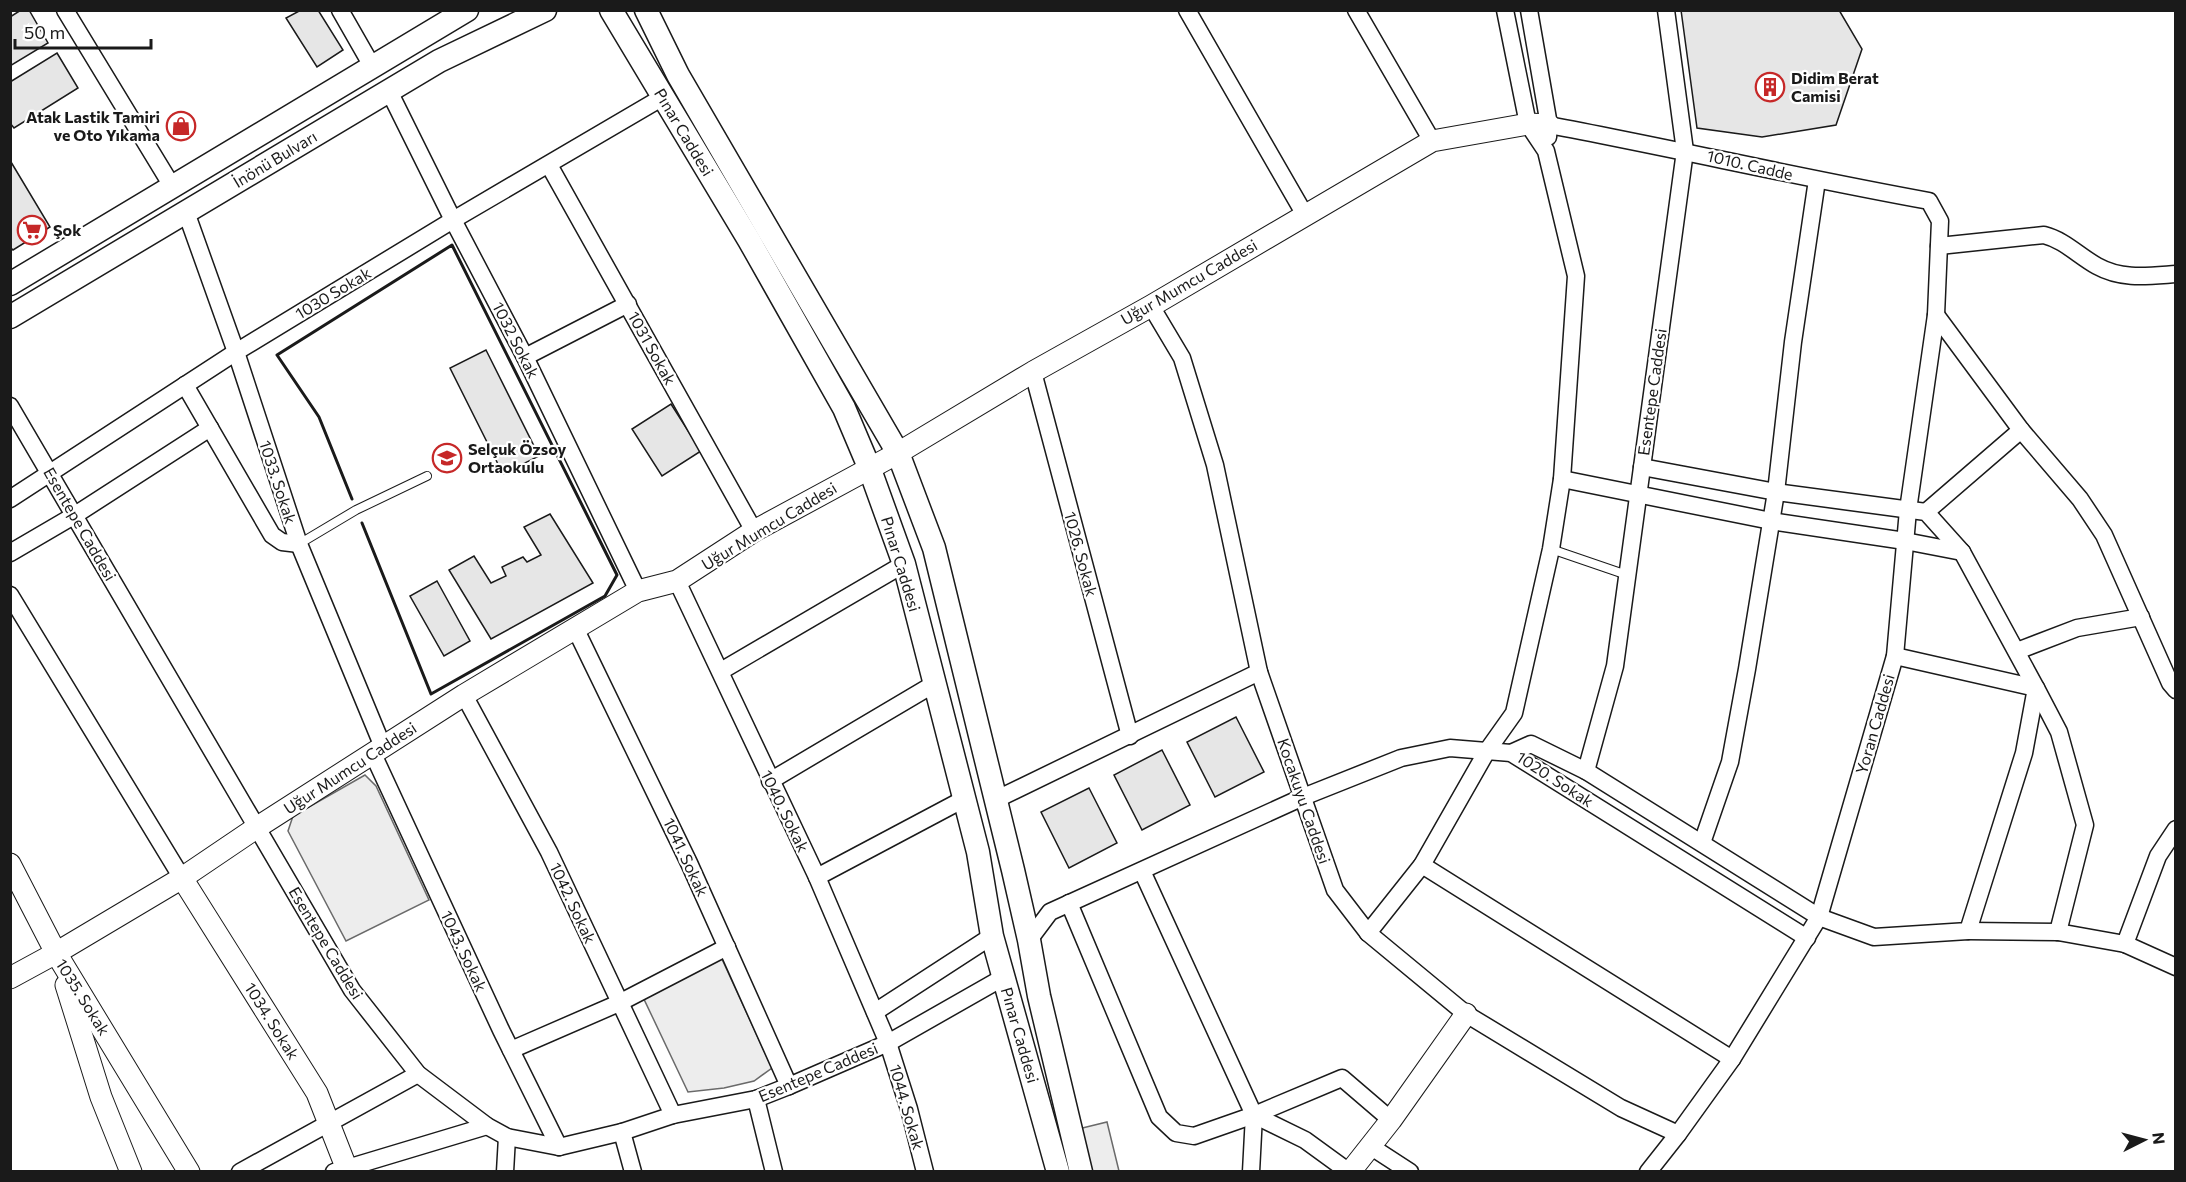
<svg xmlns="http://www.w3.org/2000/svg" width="2186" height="1182" font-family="Commissioner,sans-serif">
  <rect width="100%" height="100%" fill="#fff"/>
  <!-- built -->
  <g fill="#ededed" stroke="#6a6a6a" stroke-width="1.5">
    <polygon points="365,775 376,786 429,900 346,941 288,831 293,816"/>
    <polygon points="721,957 772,1068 754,1081 724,1088 688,1092 642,995"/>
    <polygon points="1107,1122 1119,1171 1081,1171 1070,1131"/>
  </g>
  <!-- building -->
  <g fill="#e6e6e6" stroke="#1a1a1a" stroke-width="1.5">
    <polygon points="21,10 29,10 48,43 10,66 10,17"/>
    <polygon points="301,10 318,10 343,50 317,67 286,18"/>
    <polygon points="1681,10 1839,10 1862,49 1836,125 1762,137 1697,128"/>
    <polygon points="57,53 78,88 14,128 10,123 10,82"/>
    <polygon points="11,162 50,227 13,250 10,247"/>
    <polygon points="486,350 539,456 503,474 450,368"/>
    <polygon points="671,404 701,451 662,476 632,429"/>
    <polygon points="550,514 593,583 491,639 449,570 474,556 491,583 506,576 502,567 523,557 527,562 541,555 524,527"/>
    <polygon points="437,581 470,641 444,656 410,596"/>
    <polygon points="1236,717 1264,772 1215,797 1187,742"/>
    <polygon points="1162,750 1190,805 1142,830 1114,775"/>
    <polygon points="1089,788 1117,843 1069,868 1041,812"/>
  </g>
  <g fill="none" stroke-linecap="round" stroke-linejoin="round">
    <!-- service casing -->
    <g stroke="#1a1a1a" stroke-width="10">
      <g id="service">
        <polyline points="299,544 356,510 427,476"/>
        <polyline points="1551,549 1627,575"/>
      </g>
    </g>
    <!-- minor casing -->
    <g stroke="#1a1a1a" stroke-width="19">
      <g id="minor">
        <polyline points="65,10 172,186"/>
        <polyline points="340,10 372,66"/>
        <polyline points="1187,10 1305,215"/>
        <polyline points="1356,10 1432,141"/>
        <polyline points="1529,10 1549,125 1548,137"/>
        <polyline points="389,91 453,220 525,357 638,591"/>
        <path d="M1549,125C1676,149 1802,178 1929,201L1940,221L1936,315L1908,510L1895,656L1819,917L1732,1059L1678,1134L1648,1172"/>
        <polyline points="549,165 754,531"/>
        <polyline points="186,212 236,352 299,544 383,747"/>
        <path d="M1939,246L2044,235C2064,240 2079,256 2097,266C2122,280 2148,276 2176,274"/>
        <polyline points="1151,306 1182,358 1215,465 1259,672 1335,890 1368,933 1466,1014 1621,1108 1678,1134"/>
        <polyline points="1936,315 2021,430 2080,499 2104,535 2170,683 2176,690"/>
        <polyline points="525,357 628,304"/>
        <polyline points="1033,372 1130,736"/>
        <polyline points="185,385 272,535 282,542 299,544"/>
        <polyline points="10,406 352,990 418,1074 487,1126 507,1137 559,1147 622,1132 673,1115 756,1099 789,1086 888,1043 1004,977"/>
        <polyline points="1562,479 1771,521 1905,541 1962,552"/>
        <polyline points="10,499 236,352 453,220 663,97"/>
        <polyline points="1926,512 2021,430"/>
        <polyline points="10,553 75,515 210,428"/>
        <polyline points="677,581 817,877 888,1043 909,1109 925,1172"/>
        <polyline points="10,595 182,878"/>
        <polyline points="576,630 689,863 789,1086"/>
        <polyline points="2017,651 2077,628 2141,617"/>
        <polyline points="1895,656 2036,688 2059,732 2085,825 2058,932"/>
        <polyline points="721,671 904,564"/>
        <polyline points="464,695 549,852 673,1115"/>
        <polyline points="1511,753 1531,744 1586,771 1819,917 1874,937 1968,931 2024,753 2036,688 1962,552 1926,512 1776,492 1642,467"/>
        <polyline points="373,754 501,1030 559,1147"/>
        <polyline points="1586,771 1615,666 1685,151 1666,10"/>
        <polyline points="770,781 934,684"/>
        <polyline points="995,800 1259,672"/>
        <polyline points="1702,843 1730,762 1747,669 1776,492 1793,342 1817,180"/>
        <polyline points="1422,865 1732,1059"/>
        <polyline points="1142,871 1254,1115 1305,1140 1349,1172"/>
        <polyline points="817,877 964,799"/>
        <polyline points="1069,903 1159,1117 1176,1133 1194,1136 1254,1115 1342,1078 1391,1120"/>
        <polyline points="1968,931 2058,932 2125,944 2176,967"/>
        <polyline points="1368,933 1422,865 1487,751 1514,713 1551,549 1562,479 1576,276 1546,151 1528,124 1505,10"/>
        <polyline points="1029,940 1050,912 1303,797 1401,758 1450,748 1511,753 1807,938"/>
        <polyline points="2125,944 2158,856 2176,829"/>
        <polyline points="875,1012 992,936"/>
        <polyline points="511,1050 619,1003 727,947"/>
        <polyline points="756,1099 774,1172"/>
        <polyline points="622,1132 633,1172"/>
        <polyline points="1370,1146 1410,1172"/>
        <polyline points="240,1172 418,1074"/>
        <polyline points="334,1172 487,1126"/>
        <polyline points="505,1172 507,1137"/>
        <polyline points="1251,1172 1254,1115"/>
      </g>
    </g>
    <!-- tertiary casing -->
    <g stroke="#1a1a1a" stroke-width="23">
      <g id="tertiary">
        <polyline points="10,864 56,953 189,1172"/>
        <polyline points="182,878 317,1093 348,1172"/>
        <polyline points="10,978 56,953 182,878 253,830 464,695 638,591 677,581 754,531 898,453 1033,372 1151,306 1432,141 1528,124 1549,125"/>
        <polyline points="66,985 101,1097 131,1172"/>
        <polyline points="1350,1172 1391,1120 1466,1014"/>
      </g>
    </g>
    <!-- secondary casing -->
    <g stroke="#1a1a1a" stroke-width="25">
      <g id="secondary">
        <polyline points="611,10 749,240 844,408 869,467 904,564 978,852 992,936 1058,1172"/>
        <polyline points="646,10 678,75 898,453 934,548 1013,870 1029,940 1039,996 1081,1172"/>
        <polyline points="10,284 467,10"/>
        <polyline points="10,317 439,61 545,10"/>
      </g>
    </g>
    <!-- service -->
    <use href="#service" stroke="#fff" stroke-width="8"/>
    <!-- minor -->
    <use href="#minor" stroke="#fff" stroke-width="16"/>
    <!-- tertiary -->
    <use href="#tertiary" stroke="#fff" stroke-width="21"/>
    <!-- secondary -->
    <use href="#secondary" stroke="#fff" stroke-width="22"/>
    <!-- wall -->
    <polyline stroke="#1a1a1a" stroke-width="3" points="352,499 319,417 277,355 452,245 617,575 605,596 431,694 362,523"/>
  </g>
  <!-- icons -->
  <defs>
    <g id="building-ring" transform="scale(1.5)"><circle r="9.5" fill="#fff" stroke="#c62828" stroke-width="1.5"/><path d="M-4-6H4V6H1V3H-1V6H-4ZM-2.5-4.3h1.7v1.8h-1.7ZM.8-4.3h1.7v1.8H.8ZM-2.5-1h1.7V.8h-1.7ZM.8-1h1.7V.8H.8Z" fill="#c62828"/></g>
    <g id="shop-ring" transform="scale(1.5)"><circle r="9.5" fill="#fff" stroke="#c62828" stroke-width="1.5"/><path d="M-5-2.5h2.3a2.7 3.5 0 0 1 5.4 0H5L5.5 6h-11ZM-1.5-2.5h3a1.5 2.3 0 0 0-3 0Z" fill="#c62828"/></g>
    <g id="supermarket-ring" transform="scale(1.5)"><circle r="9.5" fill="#fff" stroke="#c62828" stroke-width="1.5"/><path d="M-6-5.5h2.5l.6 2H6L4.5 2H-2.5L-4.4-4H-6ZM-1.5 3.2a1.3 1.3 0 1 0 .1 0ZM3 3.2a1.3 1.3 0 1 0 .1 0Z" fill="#c62828"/></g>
    <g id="school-ring" transform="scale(1.5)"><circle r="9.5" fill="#fff" stroke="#c62828" stroke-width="1.5"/><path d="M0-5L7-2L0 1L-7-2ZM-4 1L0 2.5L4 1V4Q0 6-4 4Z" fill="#c62828"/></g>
  </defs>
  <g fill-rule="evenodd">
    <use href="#building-ring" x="1770" y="87"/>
    <use href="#shop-ring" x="181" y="126"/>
    <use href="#supermarket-ring" x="32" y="230"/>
    <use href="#school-ring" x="447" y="458"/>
  </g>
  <g text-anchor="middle" stroke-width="4.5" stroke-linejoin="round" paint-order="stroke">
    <!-- poi labels -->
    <g font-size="16" font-weight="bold" fill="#1a1a1a" stroke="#fff" text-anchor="start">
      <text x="1791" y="84">Didim Berat<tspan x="1791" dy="18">Camisi</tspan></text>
      <text x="160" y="123" text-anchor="end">Atak Lastik Tamiri<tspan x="160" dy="18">ve Oto Yıkama</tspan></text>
      <text x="53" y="236">Şok</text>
      <text x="468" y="455">Selçuk Özsoy<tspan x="468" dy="18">Ortaokulu</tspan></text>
    </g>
    <!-- street labels -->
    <g font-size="16" fill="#1a1a1a" stroke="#fff">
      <text transform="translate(684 132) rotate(59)" y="6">Pınar Caddesi</text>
      <text transform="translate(275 159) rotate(-31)" y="6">İnönü Bulvarı</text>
      <text transform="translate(1750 165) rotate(13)" y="6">1010. Cadde</text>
      <text transform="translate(1189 282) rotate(-30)" y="6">Uğur Mumcu Caddesi</text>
      <text transform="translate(333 293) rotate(-31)" y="6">1030 Sokak</text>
      <text transform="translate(516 340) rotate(63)" y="6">1032 Sokak</text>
      <text transform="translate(652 348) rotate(61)" y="6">1031 Sokak</text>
      <text transform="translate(1652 392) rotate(-82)" y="6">Esentepe Caddesi</text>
      <text transform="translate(278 482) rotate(72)" y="6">1033. Sokak</text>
      <text transform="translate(80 524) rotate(60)" y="6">Esentepe Caddesi</text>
      <text transform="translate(769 526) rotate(-31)" y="6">Uğur Mumcu Caddesi</text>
      <text transform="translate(1081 554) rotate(75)" y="6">1026. Sokak</text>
      <text transform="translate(901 564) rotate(73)" y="6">Pınar Caddesi</text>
      <text transform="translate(1875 724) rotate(-74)" y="6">Yoran Caddesi</text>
      <text transform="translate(350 768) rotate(-33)" y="6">Uğur Mumcu Caddesi</text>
      <text transform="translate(1555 779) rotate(33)" y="6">1020. Sokak</text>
      <text transform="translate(1304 801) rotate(71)" y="6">Kocakuyu Caddesi</text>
      <text transform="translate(785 811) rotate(64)" y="6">1040. Sokak</text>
      <text transform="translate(686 857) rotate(65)" y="6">1041. Sokak</text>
      <text transform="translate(573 903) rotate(65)" y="6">1042. Sokak</text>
      <text transform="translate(326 943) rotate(59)" y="6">Esentepe Caddesi</text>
      <text transform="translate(464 951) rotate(65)" y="6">1043. Sokak</text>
      <text transform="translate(83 997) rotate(58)" y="6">1035. Sokak</text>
      <text transform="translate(272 1021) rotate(58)" y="6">1034. Sokak</text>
      <text transform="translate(1020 1035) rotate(74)" y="6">Pınar Caddesi</text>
      <text transform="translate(818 1072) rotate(-23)" y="6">Esentepe Caddesi</text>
      <text transform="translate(907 1107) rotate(74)" y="6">1044. Sokak</text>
    </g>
  </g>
  <!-- border -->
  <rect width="2186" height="1182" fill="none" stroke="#1a1a1a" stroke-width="24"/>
  <!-- north arrow -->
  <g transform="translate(2144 1140) rotate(84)" stroke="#ffffff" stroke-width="4.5" paint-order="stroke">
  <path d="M0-4.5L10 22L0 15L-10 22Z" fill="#1a1a1a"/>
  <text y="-9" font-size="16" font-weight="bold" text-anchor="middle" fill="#1a1a1a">N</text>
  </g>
  <!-- scale -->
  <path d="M15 39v9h136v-9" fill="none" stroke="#1a1a1a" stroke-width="3"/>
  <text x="24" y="39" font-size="18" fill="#1a1a1a" stroke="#ffffff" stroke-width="4.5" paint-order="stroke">50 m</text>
</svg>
